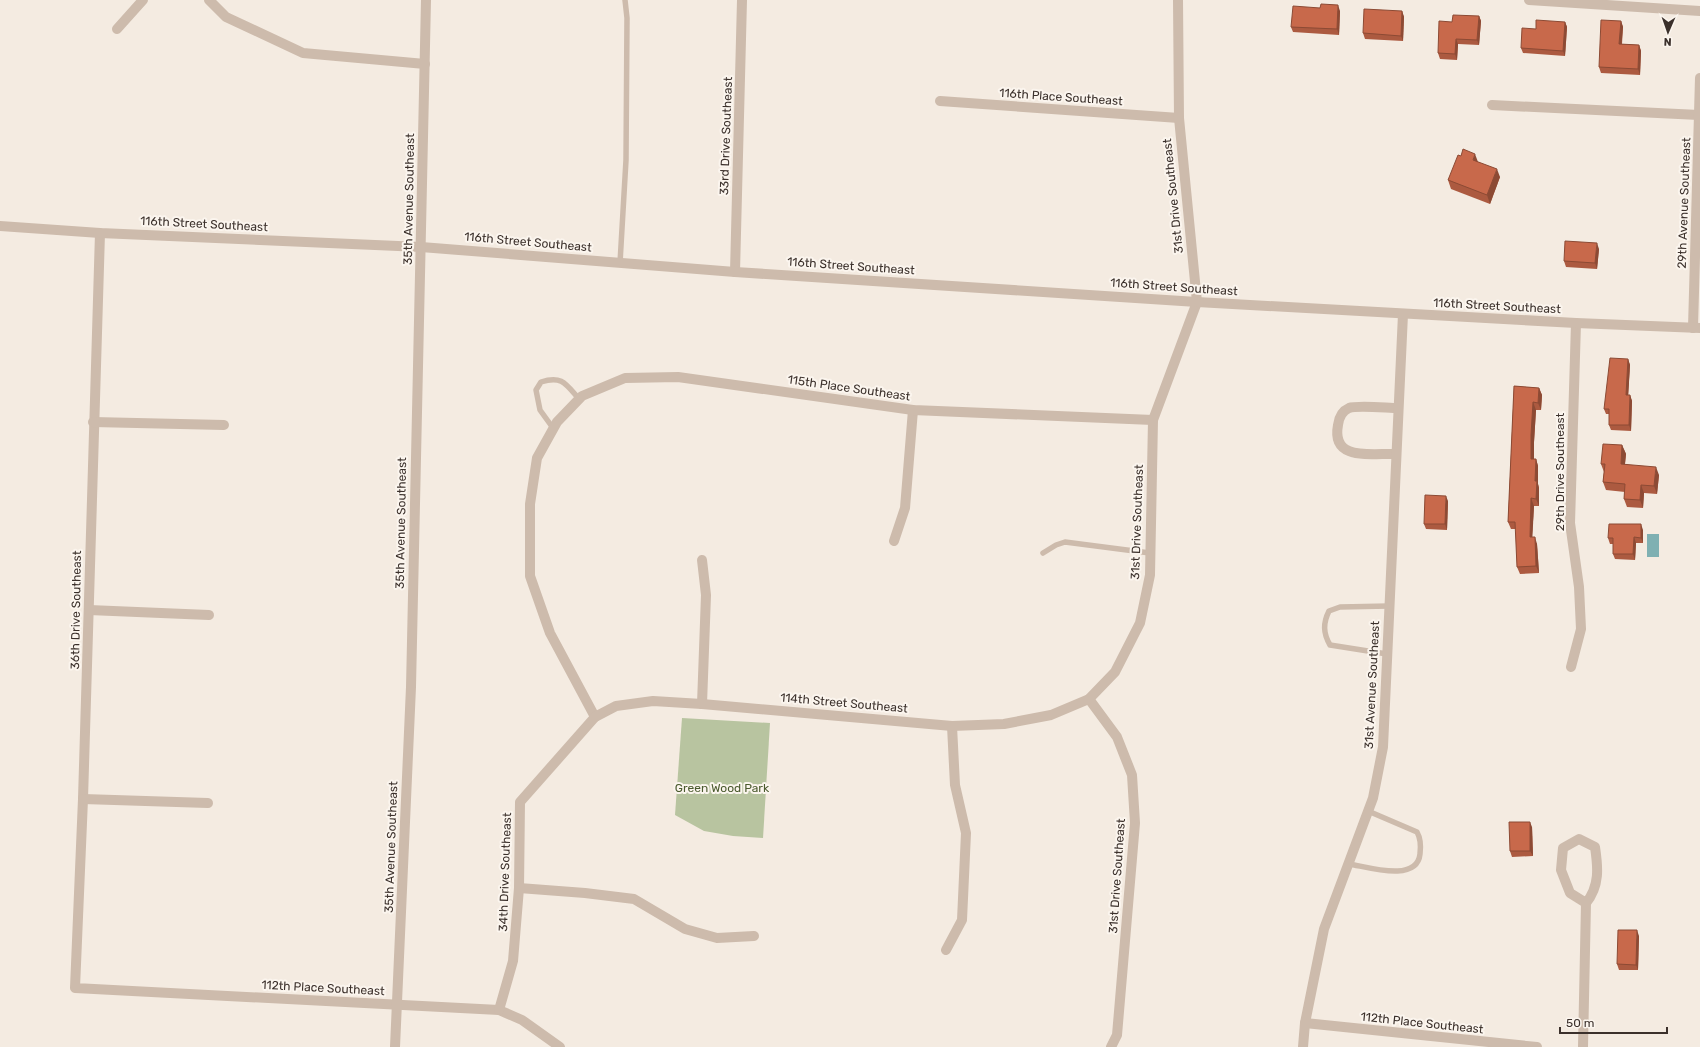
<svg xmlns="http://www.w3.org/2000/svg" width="1700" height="1047" font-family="Rubik,sans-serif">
  <rect width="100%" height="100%" fill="#f4ebe1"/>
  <!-- green -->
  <polygon fill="#b8c4a0" points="682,718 770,723 763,838 733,836 704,831 675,815"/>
  <!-- water -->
  <rect fill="#7fb0b2" x="1647" y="534" width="12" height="23"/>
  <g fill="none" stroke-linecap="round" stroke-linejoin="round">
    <!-- service -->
    <g stroke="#cdbbac" stroke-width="5.5">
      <polyline points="620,263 626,160 627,18 625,0"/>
      <path d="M553,428L540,410L536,390L541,382C562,375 566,384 579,399"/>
      <polyline points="1043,553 1056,545 1065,542 1150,553"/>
      <path d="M1387,654L1330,645C1323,633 1323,623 1329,611L1340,607L1389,606"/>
      <path d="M1349,864C1368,867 1417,883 1420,854C1421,846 1421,839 1417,832L1368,811"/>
    </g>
    <!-- minor -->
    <g stroke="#cdbbac" stroke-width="10">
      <polyline points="209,0 226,17 303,53 425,64"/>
      <polyline points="1529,0 1700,11"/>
      <polyline points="117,29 143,0"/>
      <polyline points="940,101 1179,118"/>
      <polyline points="1492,105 1699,115"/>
      <polyline points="100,233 83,799 75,988 499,1010 522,1020 560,1047"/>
      <polyline points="735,272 742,0"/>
      <polyline points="1693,328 1700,78"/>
      <polyline points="93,422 224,425"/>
      <path d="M1396,454C1372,453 1331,462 1338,425C1339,417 1342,411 1349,408C1357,405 1388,408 1398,408"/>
      <polyline points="894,541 905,508 913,410"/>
      <polyline points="89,610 209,615"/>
      <polyline points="1571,667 1581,629 1579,587 1570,523 1576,323"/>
      <polyline points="1089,699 1117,737 1132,775 1135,823 1117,1035 1111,1047"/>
      <polyline points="702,704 706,595 702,560"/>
      <polyline points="595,717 550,633 530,576 530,504 537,458 557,422 582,396 625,378 678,377 913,410 1153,420"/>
      <polyline points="83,799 208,803"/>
      <polyline points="519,888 585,893 634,899 685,929 717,938 754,936"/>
      <polyline points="946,950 962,920 966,833 955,785 952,726"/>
      <polyline points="499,1010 513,961 519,888 520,802 595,717 616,706 653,701 702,704 952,726 1004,724 1051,715 1089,699 1115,672 1140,623 1150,575 1153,420 1197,302 1179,118 1178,0"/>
      <polyline points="1305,1023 1537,1047"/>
      <polyline points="1303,1047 1305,1023 1324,929 1373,798 1383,747 1403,314"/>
      <path d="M1583,1047L1586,903C1600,886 1598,867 1595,847L1579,839L1563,848L1561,870L1570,893L1586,903"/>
    </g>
    <!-- tertiary -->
    <g stroke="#cdbbac" stroke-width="10">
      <polyline points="0,226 100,233 421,247 735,272 1197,302 1576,323 1700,328"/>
      <polyline points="395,1047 411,687 426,0"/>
    </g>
  </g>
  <!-- wall -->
  <g fill="#ac5a40">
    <polygon points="1320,8 1340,11 1339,35 1293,32 1291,27"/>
    <polygon points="1402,11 1404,17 1403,41 1365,39 1363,33"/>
    <polygon points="1479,16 1481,21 1479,45 1458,44 1457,60 1440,59 1438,53 1452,22"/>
    <polygon points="1621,21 1623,27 1622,44 1639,45 1641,51 1640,75 1601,73 1599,67"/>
    <polygon points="1565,22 1567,27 1565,56 1523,53 1521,48 1536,29"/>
    <polygon points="1478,162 1500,177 1490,204 1451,189 1448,180"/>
    <polygon points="1599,249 1597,269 1566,267 1564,261"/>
    <polygon points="1628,359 1630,365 1628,395 1630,395 1632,401 1631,431 1611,430 1609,425 1609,414 1606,414 1604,409"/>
    <polygon points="1514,386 1539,388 1542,395 1541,410 1536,410 1534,442 1534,459 1536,459 1538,466 1538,484 1539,488 1539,506 1534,506 1532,537 1537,544 1539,573 1520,574 1517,567 1516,529 1511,529 1508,522"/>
    <polygon points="1622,445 1626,454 1625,464 1659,475 1657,494 1644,493 1643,508 1627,507 1624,499 1625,492 1606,490 1603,482 1604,472 1601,464"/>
    <polygon points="1448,501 1447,530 1426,529 1424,524"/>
    <polygon points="1643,530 1643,543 1636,543 1635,560 1615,559 1613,554 1613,544 1610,544 1608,538"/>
    <polygon points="1532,827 1533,856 1512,857 1510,851"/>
    <polygon points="1639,936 1638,970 1619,970 1617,964"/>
  </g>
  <!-- shaded-wall -->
  <g fill="#8c4a34">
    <polygon points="1338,5 1340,11 1339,35 1337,29"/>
    <polygon points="1402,11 1404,17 1403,41 1401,36"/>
    <polygon points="1479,16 1481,21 1479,45 1477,40"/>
    <polygon points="1621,21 1623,27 1621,50 1619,44"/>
    <polygon points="1565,22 1567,27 1565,56 1563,51"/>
    <polygon points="1456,39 1458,44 1457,60 1455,54"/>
    <polygon points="1639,45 1641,51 1640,75 1638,69"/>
    <polygon points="1475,154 1478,162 1476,168 1473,160"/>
    <polygon points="1497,169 1500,177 1490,204 1487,195"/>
    <polygon points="1597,243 1599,249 1597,269 1595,263"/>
    <polygon points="1628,359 1630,365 1628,400 1626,395"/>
    <polygon points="1539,388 1542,395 1541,410 1538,403"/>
    <polygon points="1630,395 1632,401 1631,431 1629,425"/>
    <polygon points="1533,402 1536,410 1534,442 1534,466 1531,459 1531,435"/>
    <polygon points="1622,445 1626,454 1624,472 1621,464"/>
    <polygon points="1536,459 1538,466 1538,484 1539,488 1539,506 1536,499 1535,481"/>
    <polygon points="1656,467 1659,475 1657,494 1654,486"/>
    <polygon points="1641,485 1644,493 1643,508 1640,500"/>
    <polygon points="1446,496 1448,501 1447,530 1445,524"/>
    <polygon points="1531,498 1534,506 1532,544 1530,537"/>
    <polygon points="1641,524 1643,530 1643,543 1641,538"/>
    <polygon points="1535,537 1537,544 1539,573 1536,566"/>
    <polygon points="1634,537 1636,543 1635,560 1633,554"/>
    <polygon points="1530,822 1532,827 1533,856 1530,851"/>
    <polygon points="1637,930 1639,936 1638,970 1636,965"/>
  </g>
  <!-- building -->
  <g fill="#c8694b" stroke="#8c4a34">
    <polygon points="1321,4 1338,5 1337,29 1291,27 1293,6 1320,8"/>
    <polygon points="1364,9 1402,11 1401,36 1363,33"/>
    <polygon points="1453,15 1479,16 1477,40 1456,39 1455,54 1438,53 1439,21 1452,22"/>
    <polygon points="1536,20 1565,22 1563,51 1521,48 1522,28 1536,29"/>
    <polygon points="1601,20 1621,21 1619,44 1639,45 1638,69 1599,67"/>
    <polygon points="1463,149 1475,154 1473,160 1497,169 1487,195 1448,180 1458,155 1461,156"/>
    <polygon points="1565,241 1597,243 1595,263 1564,261"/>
    <polygon points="1610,358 1628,359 1626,395 1630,395 1629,425 1609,425 1609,409 1604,409"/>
    <polygon points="1514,386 1539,388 1538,403 1533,402 1531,435 1531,459 1536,459 1535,481 1537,481 1536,499 1531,498 1530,537 1535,537 1536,566 1517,567 1515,522 1508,522"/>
    <polygon points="1603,444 1622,445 1621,464 1656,467 1654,486 1641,485 1640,500 1624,499 1625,484 1603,482 1605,464 1601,464"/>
    <polygon points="1425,495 1446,496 1445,524 1424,524"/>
    <polygon points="1609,524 1641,524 1641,538 1634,537 1633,554 1613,554 1613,538 1608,538"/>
    <polygon points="1509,822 1530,822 1530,851 1510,851"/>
    <polygon points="1618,930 1637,930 1636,965 1617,964"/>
  </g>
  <g text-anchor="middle" stroke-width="4" stroke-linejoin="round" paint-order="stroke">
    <!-- street labels -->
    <g font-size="12" fill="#3b302b" stroke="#fbf5ee">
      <text transform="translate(1061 97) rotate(4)" y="4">116th Place Southeast</text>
      <text transform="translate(726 136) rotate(-88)" y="4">33rd Drive Southeast</text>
      <text transform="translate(1173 196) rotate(-96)" y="4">31st Drive Southeast</text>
      <text transform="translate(409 199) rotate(-89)" y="4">35th Avenue Southeast</text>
      <text transform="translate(1684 203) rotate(-88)" y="4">29th Avenue Southeast</text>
      <text transform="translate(204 224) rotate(3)" y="4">116th Street Southeast</text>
      <text transform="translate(528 242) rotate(5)" y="4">116th Street Southeast</text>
      <text transform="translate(851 266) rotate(4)" y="4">116th Street Southeast</text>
      <text transform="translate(1174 287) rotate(4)" y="4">116th Street Southeast</text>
      <text transform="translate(1497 306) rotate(3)" y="4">116th Street Southeast</text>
      <text transform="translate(849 388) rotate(8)" y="4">115th Place Southeast</text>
      <text transform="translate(1560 472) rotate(-90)" y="4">29th Drive Southeast</text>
      <text transform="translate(1137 522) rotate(-88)" y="4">31st Drive Southeast</text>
      <text transform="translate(401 523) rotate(-89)" y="4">35th Avenue Southeast</text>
      <text transform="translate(76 610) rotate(-89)" y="4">36th Drive Southeast</text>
      <text transform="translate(1372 685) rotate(-87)" y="4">31st Avenue Southeast</text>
      <text transform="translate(844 703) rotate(5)" y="4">114th Street Southeast</text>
      <text transform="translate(391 847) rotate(-88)" y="4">35th Avenue Southeast</text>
      <text transform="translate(505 872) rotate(-88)" y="4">34th Drive Southeast</text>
      <text transform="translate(1117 876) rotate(-86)" y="4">31st Drive Southeast</text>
      <text transform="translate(323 988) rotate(3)" y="4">112th Place Southeast</text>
      <text transform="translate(1422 1023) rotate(6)" y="4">112th Place Southeast</text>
    </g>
    <!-- park labels -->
    <g font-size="12" fill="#4a5a2e" stroke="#fbf5ee">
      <text x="722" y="792">Green Wood Park</text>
    </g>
  </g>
  <!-- north arrow -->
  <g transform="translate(1668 32) rotate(182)" stroke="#fbf5ee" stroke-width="3" paint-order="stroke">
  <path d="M0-3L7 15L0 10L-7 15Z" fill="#3b302b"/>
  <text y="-6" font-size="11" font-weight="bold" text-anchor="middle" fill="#3b302b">N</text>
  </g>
  <!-- scale -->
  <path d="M1560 1027v6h107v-6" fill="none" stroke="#3b302b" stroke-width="2"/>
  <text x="1566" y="1027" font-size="12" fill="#3b302b" stroke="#fbf5ee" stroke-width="3" paint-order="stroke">50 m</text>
</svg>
